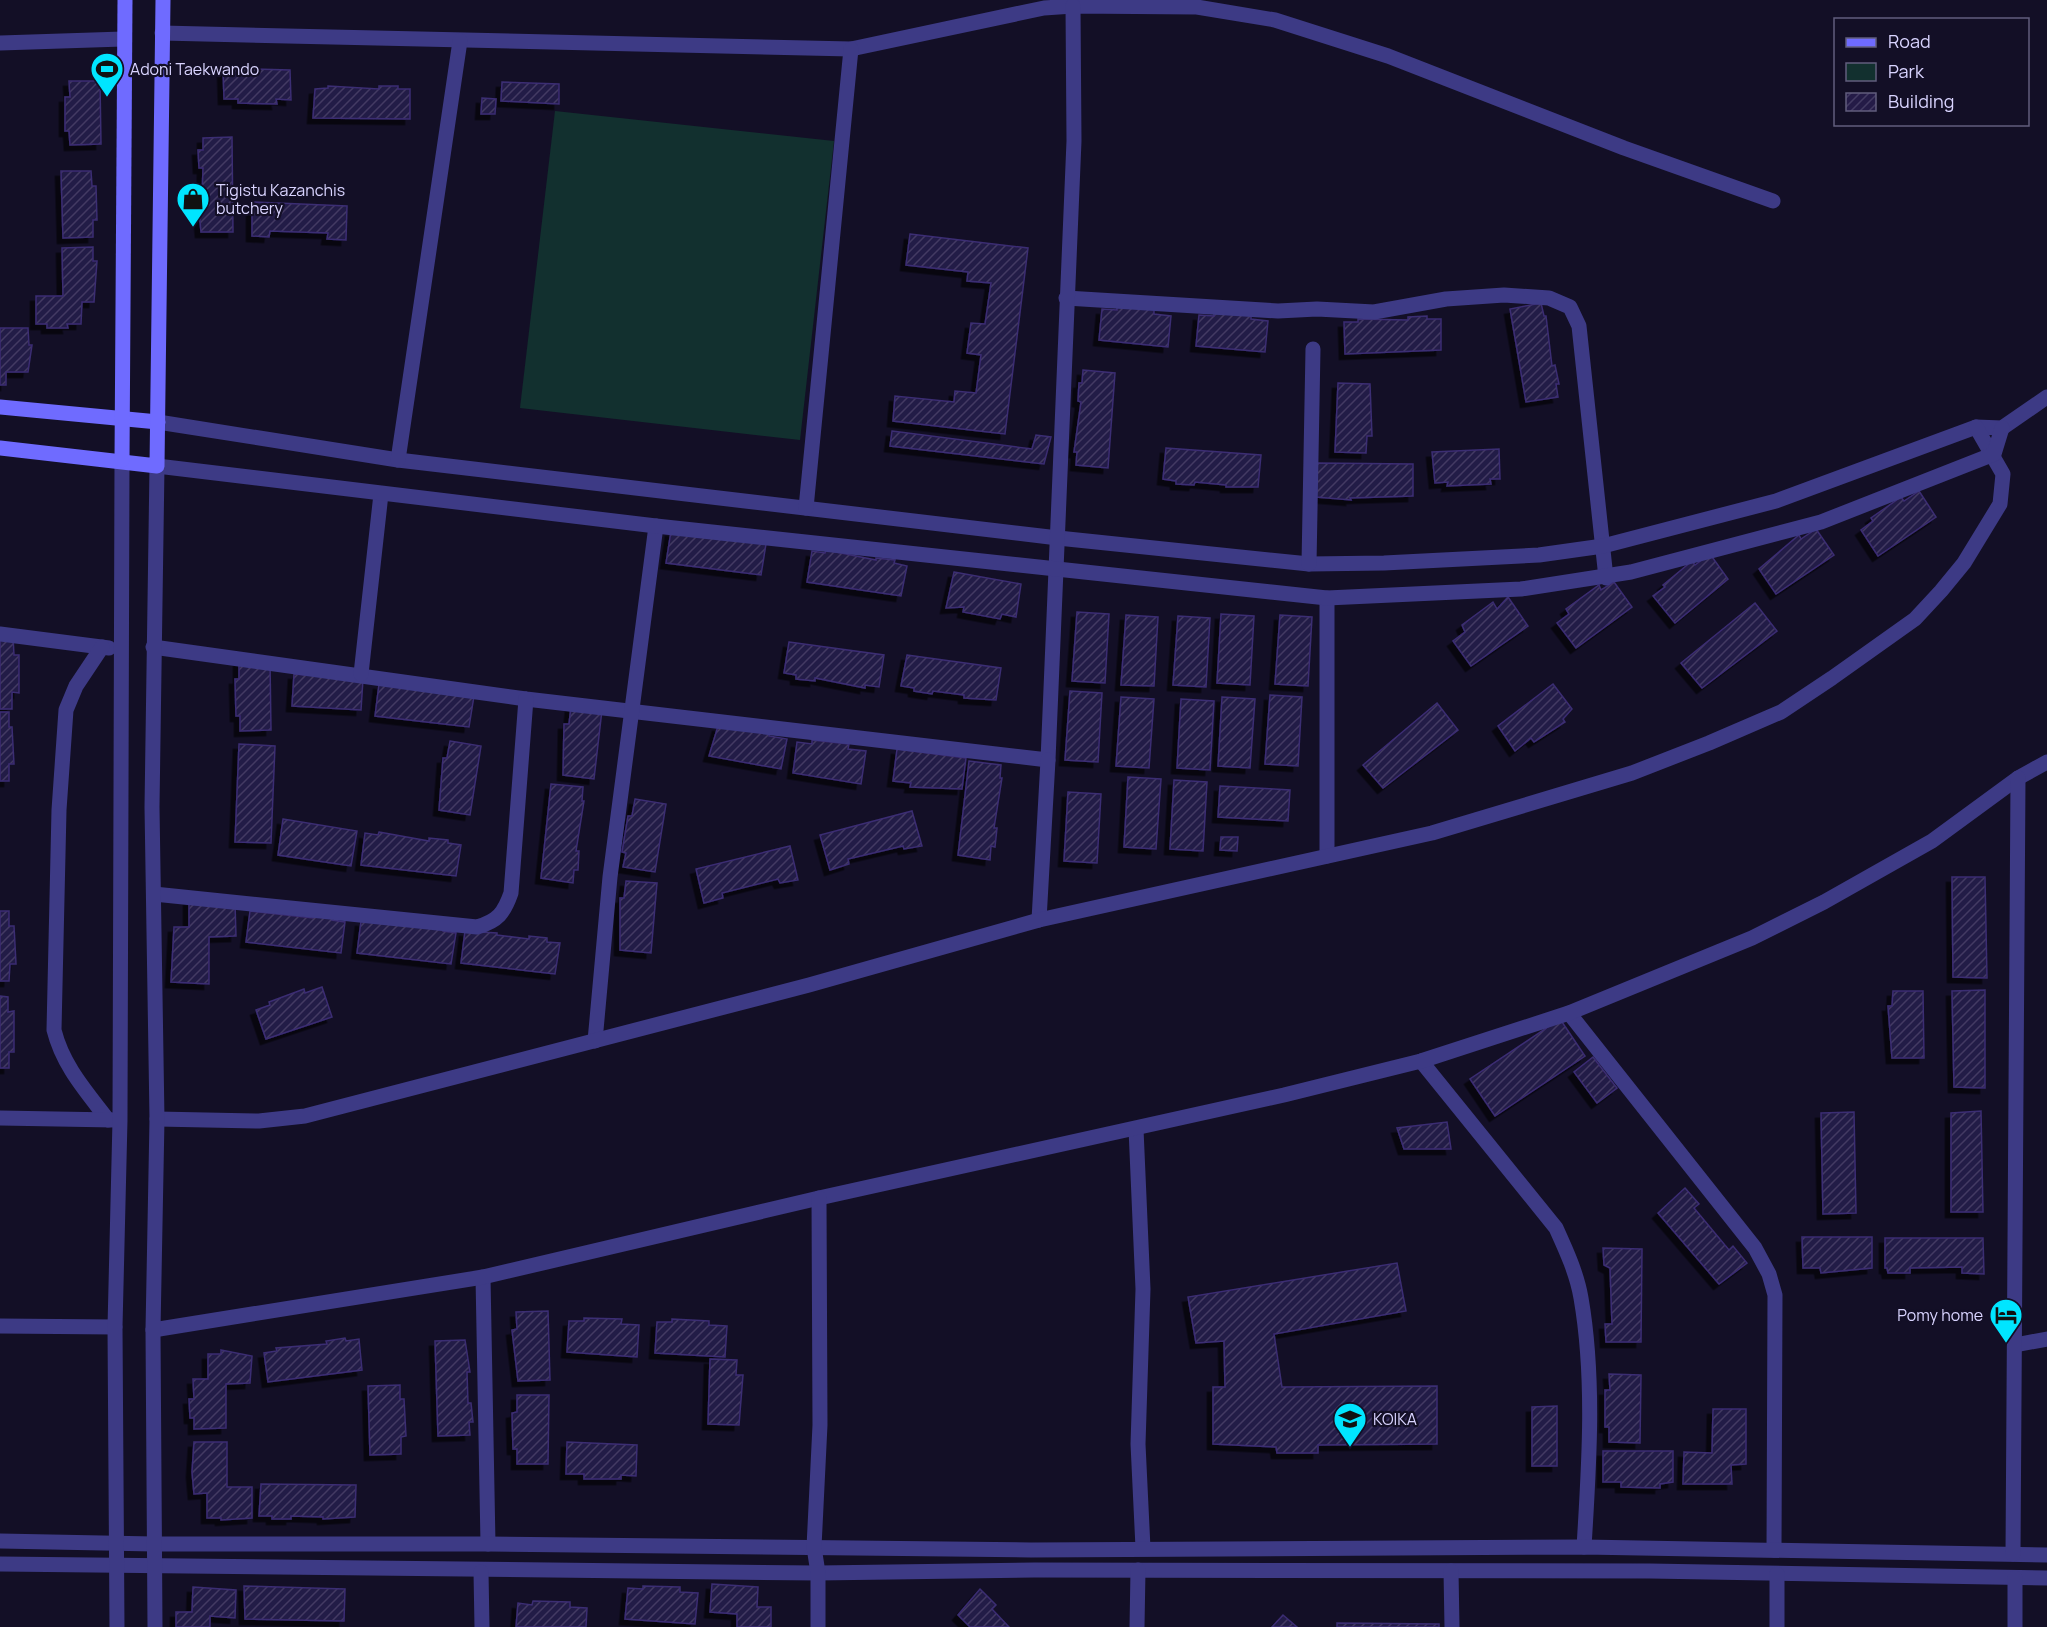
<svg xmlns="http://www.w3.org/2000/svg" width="2047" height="1627" font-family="Manrope,sans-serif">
  <defs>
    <pattern id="building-hatch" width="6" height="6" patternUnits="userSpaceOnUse" patternTransform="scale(1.5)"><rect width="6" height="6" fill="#241b47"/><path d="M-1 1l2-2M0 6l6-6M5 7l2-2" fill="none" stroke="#433b63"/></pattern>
    <filter id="shadow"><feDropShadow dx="-5.5" dy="5.5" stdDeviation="0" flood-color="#0009"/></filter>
  </defs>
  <rect width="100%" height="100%" fill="#130f26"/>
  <!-- green -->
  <polygon fill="#12302f" points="555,111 834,141 800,440 520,408"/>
  <!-- building -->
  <g fill="url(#building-hatch)" stroke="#3b2d73" stroke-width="1.5" filter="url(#shadow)">
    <polygon points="223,68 290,70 291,100 276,99 277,104 238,103 238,99 224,99"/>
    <polygon points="69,81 100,81 101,144 70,145 69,131 65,131 65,97 70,97"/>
    <polygon points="502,82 559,84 559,104 501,101"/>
    <polygon points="328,86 379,89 379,86 398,86 398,89 410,89 410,119 313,118 315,89 328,88"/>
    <polygon points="482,98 496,99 495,114 481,114"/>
    <polygon points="232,137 233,232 201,232 198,200 202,199 203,168 199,168 198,150 203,150 203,138"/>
    <polygon points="61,171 91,171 92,186 96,186 97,220 93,220 93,237 63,238"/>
    <polygon points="252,202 347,206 346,240 327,239 328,233 270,231 269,237 252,236"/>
    <polygon points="910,234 1028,248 1005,434 893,421 895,396 954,402 955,391 976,393 981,355 967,353 971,323 985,324 991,283 967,281 968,272 906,265"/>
    <polygon points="93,247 93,261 97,261 94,302 82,302 81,324 67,324 68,328 47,328 47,324 36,324 36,296 63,296 62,248"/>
    <polygon points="1541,303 1544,316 1546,316 1552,366 1555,365 1559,384 1556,384 1558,397 1526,402 1510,309"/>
    <polygon points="1117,307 1154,309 1154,314 1171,316 1168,347 1099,340 1102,309 1117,310"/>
    <polygon points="1214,313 1251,315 1251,319 1268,321 1265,352 1196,346 1199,315 1214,316"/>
    <polygon points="1427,316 1427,319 1441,319 1441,350 1345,354 1344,322 1358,322 1358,319 1408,320 1408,317"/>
    <polygon points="0,328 28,328 29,345 32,345 28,372 6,372 6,385 0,385"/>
    <polygon points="1083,370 1115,373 1108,468 1076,465 1077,452 1074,452 1081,402 1078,401 1079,383 1082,383"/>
    <polygon points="1338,383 1370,384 1372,436 1367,436 1366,453 1335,452"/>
    <polygon points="892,431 1032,449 1036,435 1051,437 1044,464 890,446"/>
    <polygon points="1166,448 1261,455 1258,487 1226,487 1226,485 1195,482 1194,485 1176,484 1176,481 1163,479"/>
    <polygon points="1499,449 1500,479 1490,479 1491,484 1447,486 1448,482 1435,483 1432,452"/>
    <polygon points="1317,463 1413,464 1413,496 1350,498 1351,500 1316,497"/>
    <polygon points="1919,491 1936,517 1878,556 1861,530 1873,521 1871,518 1901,497 1904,501"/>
    <polygon points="1816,529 1834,555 1776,594 1759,569 1799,535 1801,539"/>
    <polygon points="671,531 766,544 761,575 666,563"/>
    <polygon points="826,550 876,560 876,558 895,560 894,563 907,566 901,596 807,582 812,551 825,553"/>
    <polygon points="1710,554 1728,579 1675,623 1653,596 1665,587 1663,585 1692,561 1695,565"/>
    <polygon points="954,572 1021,584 1016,617 1002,614 1000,619 963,612 964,607 946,608"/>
    <polygon points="1614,582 1632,607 1576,648 1557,623 1569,614 1566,609 1599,585 1601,590"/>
    <polygon points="1508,597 1528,626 1471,666 1453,641 1465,632 1462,625 1493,602 1497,609"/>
    <polygon points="1755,603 1777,631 1702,688 1681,663"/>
    <polygon points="1077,612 1109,614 1105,683 1072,681"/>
    <polygon points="1221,614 1254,616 1250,685 1217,683"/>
    <polygon points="1126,615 1158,617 1154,686 1121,685"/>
    <polygon points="1280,615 1312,617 1308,686 1275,684"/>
    <polygon points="1178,616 1210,618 1206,687 1173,685"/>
    <polygon points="0,636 13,637 14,655 19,655 19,693 12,692 12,709 0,709"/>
    <polygon points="789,642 884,655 879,687 865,685 865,688 815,678 815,681 796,679 796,675 784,673"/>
    <polygon points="907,655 1001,668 996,700 964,698 964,695 933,691 932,694 914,691 914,688 901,686"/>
    <polygon points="239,661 270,661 271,730 240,731 240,716 236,716 235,679 239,679"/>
    <polygon points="294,674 363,679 361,710 292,706"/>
    <polygon points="379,684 474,696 469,727 375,716"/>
    <polygon points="1553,684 1572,709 1563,719 1565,722 1534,742 1531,738 1515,751 1498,726"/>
    <polygon points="1070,691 1102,693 1098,762 1065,760"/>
    <polygon points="1270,695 1302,697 1298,766 1265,764"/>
    <polygon points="1121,697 1154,699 1149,768 1116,766"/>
    <polygon points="1222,697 1255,699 1250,768 1218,766"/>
    <polygon points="1181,699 1214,701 1210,770 1177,768"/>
    <polygon points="1437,703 1458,730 1383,788 1363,765"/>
    <polygon points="571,706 602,710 594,779 563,775 564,724 569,724"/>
    <polygon points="0,712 9,712 9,727 12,727 14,764 9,764 9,781 0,781"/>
    <polygon points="718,726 770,731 769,736 787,739 781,769 709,756"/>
    <polygon points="812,740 849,744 848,749 866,751 861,784 793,773 797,742 812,744"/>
    <polygon points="450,741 481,746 470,815 439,810 443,758 447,758"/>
    <polygon points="239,744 275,746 271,843 235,842"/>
    <polygon points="897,749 966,758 962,789 910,787 911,783 893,781"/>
    <polygon points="969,761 1001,765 1000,778 1002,778 994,828 997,828 995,847 991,846 990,860 958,855"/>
    <polygon points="1128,777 1161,779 1156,849 1124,847"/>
    <polygon points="1174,780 1207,782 1203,851 1170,849"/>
    <polygon points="551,784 583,787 582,801 584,801 576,851 579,851 578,870 574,870 573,883 541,878"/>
    <polygon points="1220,786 1290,790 1288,821 1218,817"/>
    <polygon points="1068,792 1101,794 1097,863 1064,861"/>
    <polygon points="635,799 666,804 655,872 623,867 626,853 622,852 628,816 632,816"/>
    <polygon points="912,811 922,846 904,849 903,846 848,859 849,864 830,870 820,835"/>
    <polygon points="283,819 357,831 351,866 278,855"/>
    <polygon points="379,832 429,841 429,838 448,840 448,843 461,845 456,876 361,865 365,833 378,835"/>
    <polygon points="1221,837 1238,837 1237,851 1220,850"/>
    <polygon points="790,846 798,880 780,883 778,879 722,893 723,898 704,903 696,869"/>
    <polygon points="1952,877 1985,877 1987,978 1953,977"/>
    <polygon points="626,881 657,883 651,953 620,950 620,898 624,898"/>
    <polygon points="189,900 235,903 236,936 209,937 209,984 171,982 174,927 189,927"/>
    <polygon points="0,911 9,911 9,926 14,926 16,964 10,964 9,981 0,981"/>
    <polygon points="250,911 313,918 314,915 332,917 332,920 345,922 341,953 246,942"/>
    <polygon points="361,921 443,928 443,931 456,933 451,964 357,953"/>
    <polygon points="465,931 497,933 497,935 529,939 529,936 547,938 547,942 560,943 555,974 461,963"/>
    <polygon points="322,987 332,1017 266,1039 256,1010 270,1005 269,1002 304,989 305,993"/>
    <polygon points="1985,990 1985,1088 1954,1087 1952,991"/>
    <polygon points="1893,991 1923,991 1924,1058 1892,1058 1888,1006 1892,1006"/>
    <polygon points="0,996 8,997 8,1012 14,1011 14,1052 9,1052 9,1068 0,1068"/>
    <polygon points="1560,1019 1585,1056 1495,1116 1470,1079"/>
    <polygon points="1593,1057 1617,1088 1597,1103 1574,1072"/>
    <polygon points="1981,1111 1983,1212 1951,1212 1951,1113"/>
    <polygon points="1854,1112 1856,1213 1823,1214 1821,1113"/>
    <polygon points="1447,1122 1451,1149 1404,1149 1397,1128"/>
    <polygon points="1685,1188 1699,1204 1694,1208 1729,1250 1733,1246 1747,1263 1719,1284 1658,1213"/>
    <polygon points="1802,1237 1872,1237 1872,1268 1821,1273 1820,1268 1803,1268"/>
    <polygon points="1885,1238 1983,1238 1984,1274 1962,1273 1962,1267 1910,1268 1910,1273 1888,1273 1887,1268 1885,1268"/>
    <polygon points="1603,1248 1642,1249 1641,1342 1606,1342 1605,1324 1612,1324 1610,1268 1604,1265"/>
    <polygon points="1397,1263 1406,1311 1274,1334 1282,1387 1437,1386 1437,1444 1318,1445 1318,1453 1277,1453 1276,1447 1213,1444 1213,1387 1225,1387 1224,1341 1196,1343 1188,1297"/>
    <polygon points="548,1311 550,1380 518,1381 512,1330 517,1329 516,1312"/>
    <polygon points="584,1318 622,1319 621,1324 639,1325 637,1357 567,1352 569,1321 584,1321"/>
    <polygon points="672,1319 709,1321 709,1325 727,1326 725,1357 655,1353 657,1322 672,1322"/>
    <polygon points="345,1338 346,1341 359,1339 362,1370 268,1382 264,1353 277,1351 276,1348 327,1344 326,1341"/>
    <polygon points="465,1340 470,1372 467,1372 468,1403 471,1403 473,1422 469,1422 470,1435 438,1436 435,1341"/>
    <polygon points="221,1350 252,1356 250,1383 226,1384 226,1428 194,1429 194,1418 190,1418 189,1399 194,1399 193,1379 208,1379 208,1354 221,1354"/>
    <polygon points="710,1359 737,1360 736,1375 743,1375 739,1425 708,1424"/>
    <polygon points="1609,1374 1641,1375 1640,1443 1609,1442 1609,1427 1605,1427 1605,1390 1610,1390"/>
    <polygon points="400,1385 400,1399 404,1399 406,1436 401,1437 401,1454 370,1455 368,1386"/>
    <polygon points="517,1395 549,1395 548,1464 517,1464 517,1449 513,1449 512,1413 517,1412"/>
    <polygon points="1557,1406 1557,1466 1532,1466 1532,1407"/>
    <polygon points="1713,1409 1746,1409 1746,1464 1731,1465 1732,1484 1683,1484 1684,1452 1712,1453"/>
    <polygon points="194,1442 227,1442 227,1487 252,1487 252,1518 221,1520 221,1518 207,1518 207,1493 194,1494 192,1472"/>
    <polygon points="567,1442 637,1445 636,1476 621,1475 621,1479 584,1479 584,1474 566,1474"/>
    <polygon points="1603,1451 1673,1451 1673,1482 1660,1484 1660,1488 1621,1487 1621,1482 1603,1482"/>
    <polygon points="261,1484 356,1485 355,1517 323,1519 323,1517 291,1516 291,1519 272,1519 272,1516 259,1516"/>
    <polygon points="712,1584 758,1587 757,1607 771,1607 771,1627 737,1627 737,1614 710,1612"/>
    <polygon points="244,1586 345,1589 344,1621 245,1619"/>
    <polygon points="643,1586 680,1587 680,1592 698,1593 695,1624 625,1619 628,1588 643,1589"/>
    <polygon points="193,1587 236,1590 235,1618 210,1616 210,1627 176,1627 176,1612 192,1612"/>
    <polygon points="980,1589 996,1605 992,1609 1009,1627 970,1627 958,1615"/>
    <polygon points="533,1601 570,1602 570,1607 587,1608 586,1627 516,1627 518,1603 532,1605"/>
    <polygon points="1283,1615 1297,1627 1272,1627"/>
    <polygon points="1337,1623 1439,1624 1439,1627 1337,1627"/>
  </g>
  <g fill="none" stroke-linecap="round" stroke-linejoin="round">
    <!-- minor -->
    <g stroke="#3d3a85" stroke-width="15">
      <polyline points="162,33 851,49 1044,8 1073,6 1197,7 1275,20 1388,56 1624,148 1773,201"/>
      <polyline points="0,43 123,39"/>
      <polyline points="1066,298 1278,311 1317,309 1374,312 1446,299 1504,295 1549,298 1570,307 1579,326 1606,578"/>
      <polyline points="158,422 398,460 1058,538 1309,564 1384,563 1539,555 1603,546 1776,501 1976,427 2002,428 2047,397"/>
      <polyline points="398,460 460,41"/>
      <polyline points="806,508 851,49"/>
      <polyline points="1309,564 1313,349"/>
      <polyline points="1327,598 1327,856"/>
      <polyline points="0,634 109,648"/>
      <path d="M102,647L76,686L66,710L59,810L54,1030C63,1066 86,1091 108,1120"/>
      <polyline points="153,647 526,699 1048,760 1074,141 1073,6"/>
      <polyline points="361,674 381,494"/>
      <path d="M154,894L477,927C498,921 504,913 511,893L526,699"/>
      <polyline points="1039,920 1048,760"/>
      <polyline points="1569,1013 1755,1248 1769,1274 1775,1295 1774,1550"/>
      <polyline points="595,1041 610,877 656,526"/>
      <path d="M1421,1061L1556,1228C1566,1250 1577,1274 1581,1298C1595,1379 1589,1466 1584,1547"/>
      <polyline points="0,1118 114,1120"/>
      <polyline points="157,1119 259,1121 305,1116 809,985 1039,920 1432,833 1632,773 1709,743 1781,712 1832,678 1915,619 1941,591 1964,563 2000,504 2003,474 1976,427"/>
      <polyline points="1136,1129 1143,1289 1138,1444 1143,1548"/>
      <polyline points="483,1277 488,1544"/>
      <polyline points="0,1326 115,1327"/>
      <polyline points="153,1330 483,1277 819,1198 1284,1095 1421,1061 1569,1013 1752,938 1824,902 1932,841 2018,778 2047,762"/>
      <polyline points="2015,1345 2047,1339"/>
      <polyline points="0,1541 154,1544 488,1544 1031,1550 1584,1547 2047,1555"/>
      <polyline points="2013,1554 2018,778"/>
      <polyline points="0,1564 818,1573 1034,1570 1650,1571 2047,1578"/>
      <polyline points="1451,1571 1452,1627"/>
      <polyline points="481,1572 482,1627"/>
      <polyline points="1777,1574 1777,1627"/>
      <polyline points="117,1627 115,1327 120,1120 122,460"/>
      <polyline points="155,1627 153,1330 157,1119 152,807 157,466 656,526 1327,598 1521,589 1631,572 1821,522 1994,454 2002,428"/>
      <polyline points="818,1627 818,1573 814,1547 820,1425 819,1198"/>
      <polyline points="1137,1627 1138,1570"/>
      <polyline points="2015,1627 2015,1578"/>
    </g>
    <!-- secondary -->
    <g stroke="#6f6bff" stroke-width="15">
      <polyline points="0,407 158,422"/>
      <polyline points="0,448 157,466 163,0"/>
      <polyline points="122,460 125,0"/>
    </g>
  </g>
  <!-- icons -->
  <defs>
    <g id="stadium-pin" transform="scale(1.725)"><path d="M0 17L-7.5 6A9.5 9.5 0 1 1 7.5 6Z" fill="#00e5ff" stroke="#130f26"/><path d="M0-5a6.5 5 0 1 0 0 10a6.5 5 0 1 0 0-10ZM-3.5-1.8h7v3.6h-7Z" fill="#111"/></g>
    <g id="shop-pin" transform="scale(1.725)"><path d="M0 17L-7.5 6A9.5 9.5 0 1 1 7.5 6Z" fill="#00e5ff" stroke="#130f26"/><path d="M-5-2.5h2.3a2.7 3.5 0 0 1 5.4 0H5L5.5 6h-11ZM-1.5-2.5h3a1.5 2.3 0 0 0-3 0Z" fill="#111"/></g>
    <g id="hotel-pin" transform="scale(1.725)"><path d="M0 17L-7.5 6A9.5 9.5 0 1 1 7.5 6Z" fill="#00e5ff" stroke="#130f26"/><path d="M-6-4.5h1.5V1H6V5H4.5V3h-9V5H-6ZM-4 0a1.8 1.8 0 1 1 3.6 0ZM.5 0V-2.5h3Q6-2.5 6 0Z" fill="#111"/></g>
    <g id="school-pin" transform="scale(1.725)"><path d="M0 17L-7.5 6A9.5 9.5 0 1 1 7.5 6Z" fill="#00e5ff" stroke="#130f26"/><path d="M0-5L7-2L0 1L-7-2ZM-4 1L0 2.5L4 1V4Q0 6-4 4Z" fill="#111"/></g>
  </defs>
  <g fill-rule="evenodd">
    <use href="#stadium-pin" x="107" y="69"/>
    <use href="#shop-pin" x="193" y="199"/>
    <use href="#hotel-pin" x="2006" y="1315"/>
    <use href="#school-pin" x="1350" y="1419"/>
  </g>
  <g text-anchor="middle" stroke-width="4.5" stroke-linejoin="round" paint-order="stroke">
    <!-- poi labels -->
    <g font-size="16" fill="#d9d4ff" stroke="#130f26" text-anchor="start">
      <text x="130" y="75">Adoni Taekwando</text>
      <text x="216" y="196">Tigistu Kazanchis<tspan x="216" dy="18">butchery</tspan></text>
      <text x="1983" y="1321" text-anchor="end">Pomy home</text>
      <text x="1373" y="1425">KOIKA</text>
    </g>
  </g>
  <!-- legend -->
  <rect x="1834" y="18" width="195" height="108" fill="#130f26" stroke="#625e7d" stroke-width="1.5"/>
  <rect x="1846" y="38" width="30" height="9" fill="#6f6bff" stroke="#625e7d" stroke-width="1.5"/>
  <text x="1888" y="48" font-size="18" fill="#d9d4ff">Road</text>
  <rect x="1846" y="63" width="30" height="18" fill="#12302f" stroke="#625e7d" stroke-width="1.5"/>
  <text x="1888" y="78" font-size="18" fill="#d9d4ff">Park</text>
  <rect x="1846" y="93" width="30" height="18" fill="url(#building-hatch)" stroke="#625e7d" stroke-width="1.5"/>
  <text x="1888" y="108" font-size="18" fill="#d9d4ff">Building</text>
</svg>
